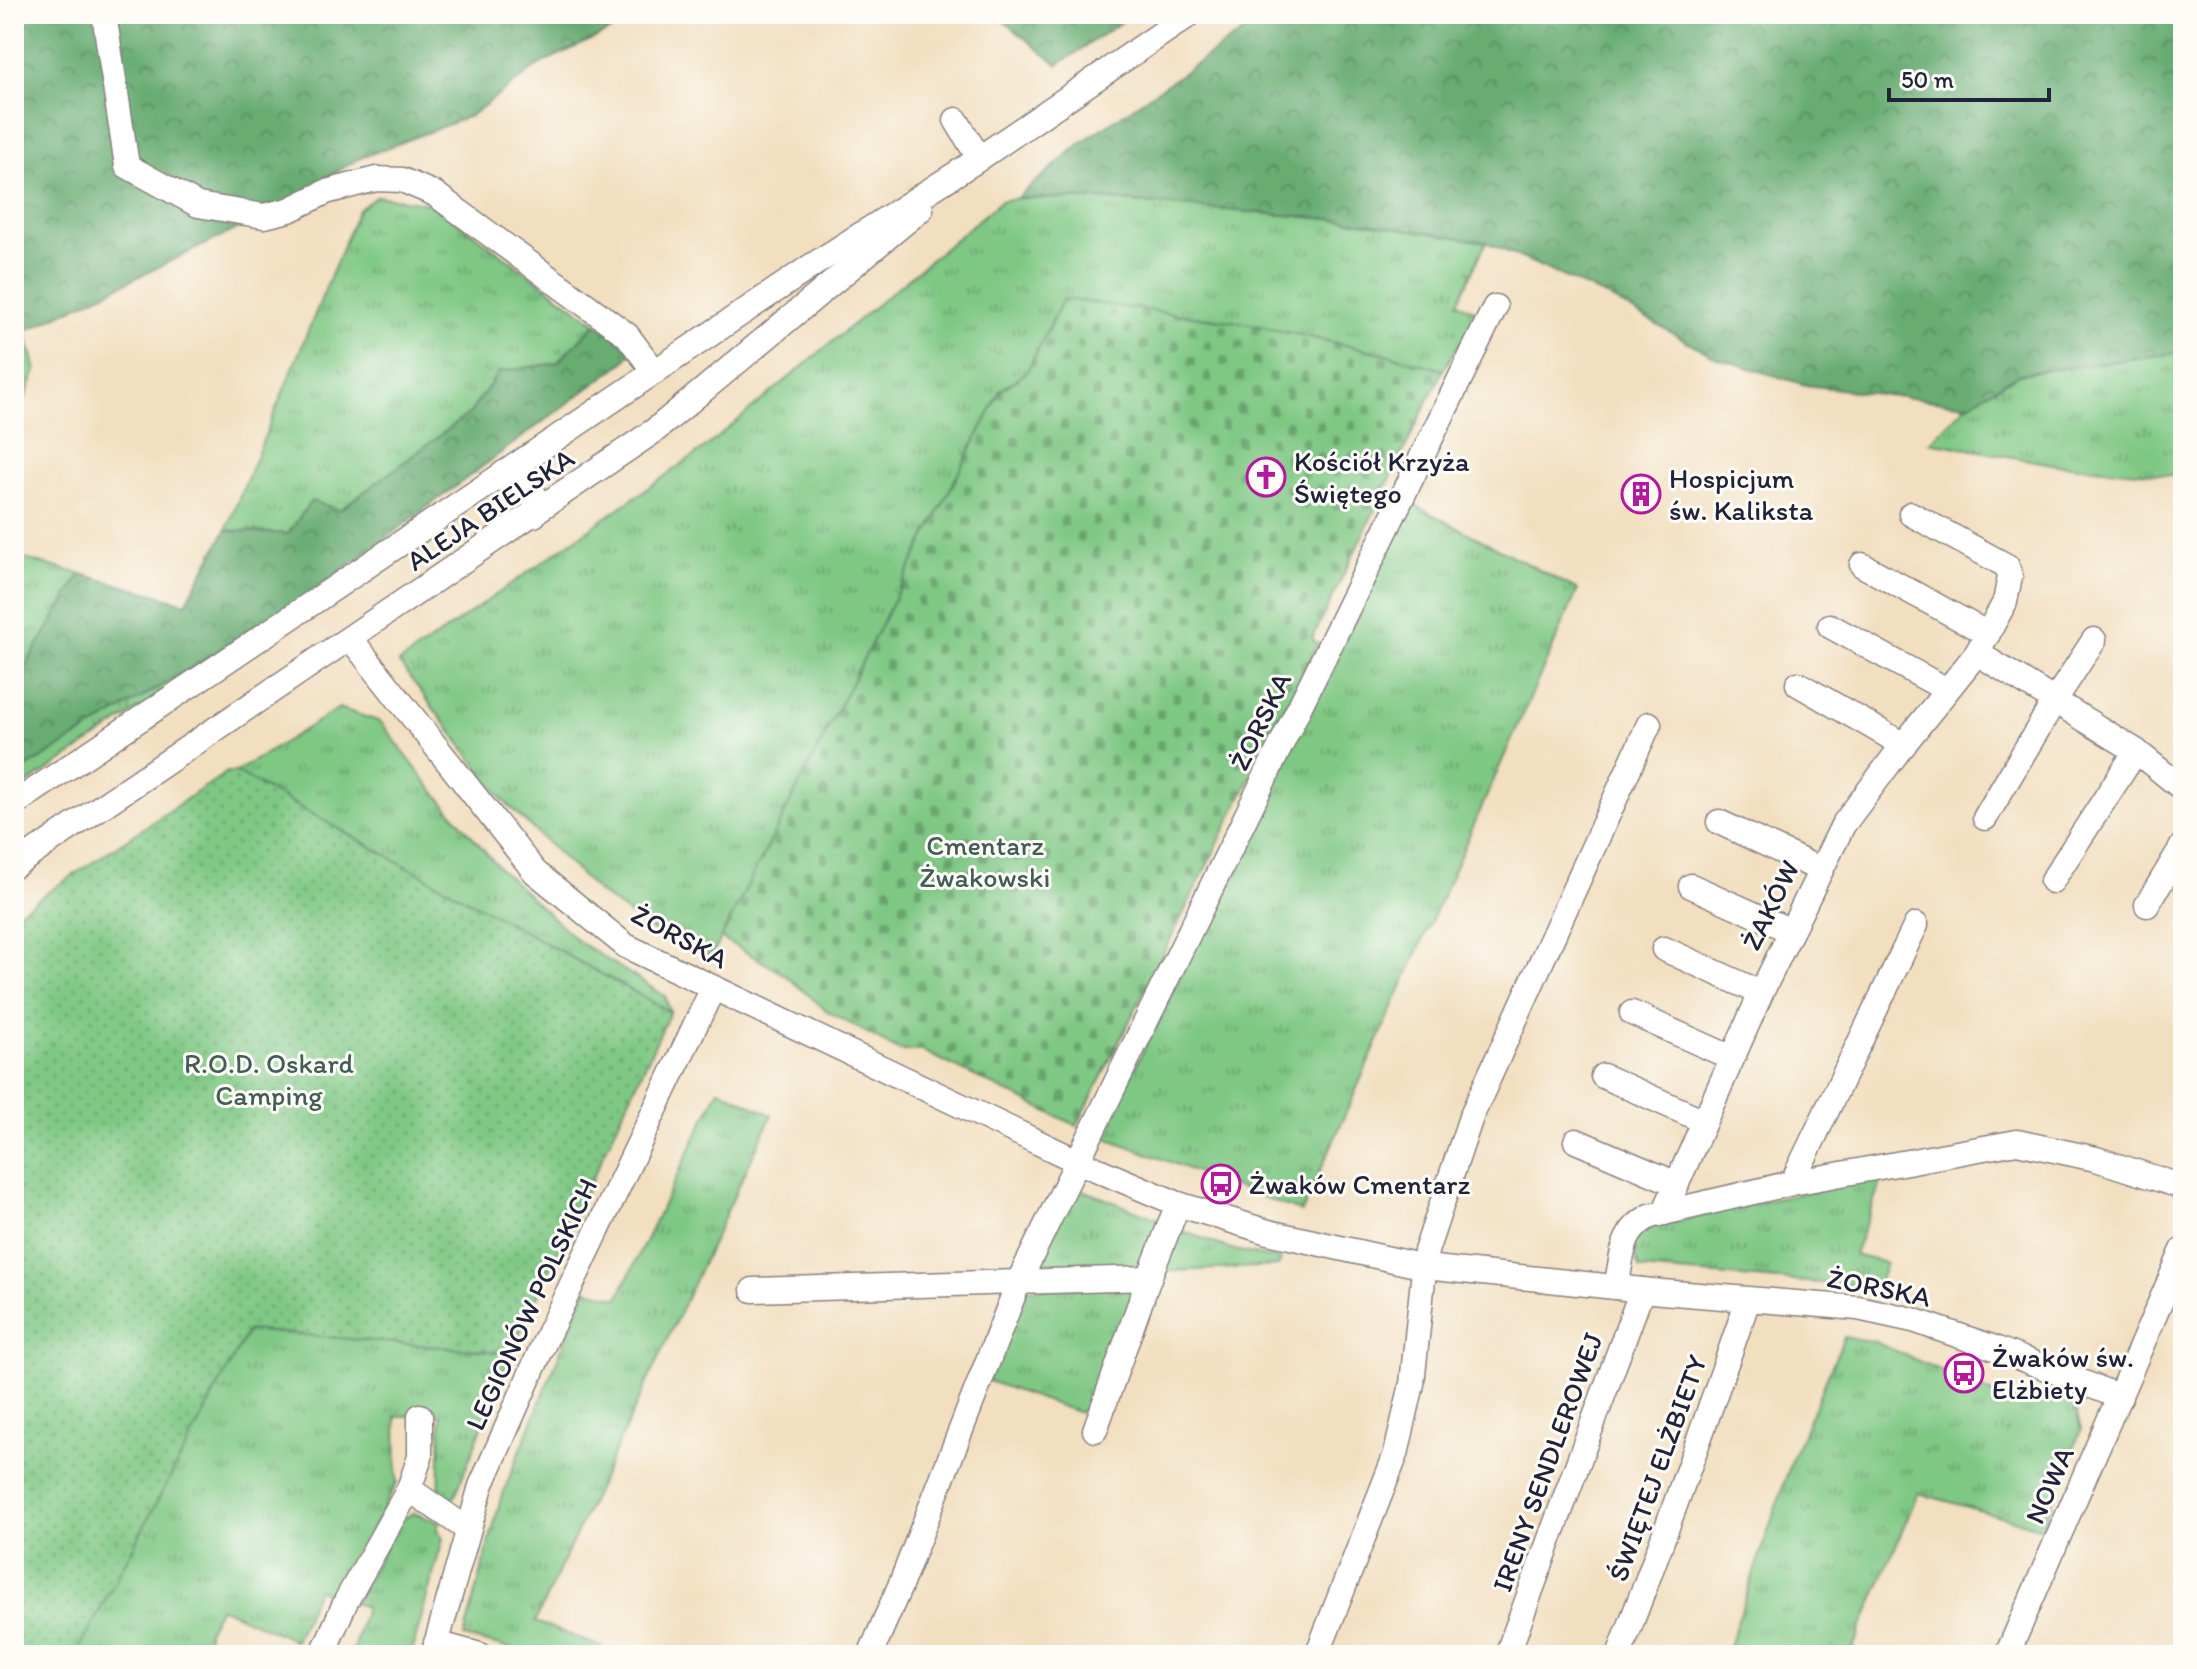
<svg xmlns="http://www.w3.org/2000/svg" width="2197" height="1669" font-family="Itim,sans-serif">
  <defs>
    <pattern id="grass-tufts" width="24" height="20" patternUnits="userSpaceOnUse" patternTransform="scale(2)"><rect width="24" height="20" fill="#7fc884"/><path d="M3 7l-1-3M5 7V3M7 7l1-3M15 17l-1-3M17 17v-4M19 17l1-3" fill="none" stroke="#68a26d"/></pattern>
    <pattern id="forest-crowns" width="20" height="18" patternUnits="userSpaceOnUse" patternTransform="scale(2)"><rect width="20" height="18" fill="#67ac72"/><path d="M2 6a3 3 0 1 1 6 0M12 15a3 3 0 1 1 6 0" fill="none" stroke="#548c5f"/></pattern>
    <pattern id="cemetery-stones" width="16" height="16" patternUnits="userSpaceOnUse" patternTransform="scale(2)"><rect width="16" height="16" fill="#7fc884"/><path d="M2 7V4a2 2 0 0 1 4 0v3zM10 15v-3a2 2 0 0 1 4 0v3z" fill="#68a26d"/></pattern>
    <pattern id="garden-dots" width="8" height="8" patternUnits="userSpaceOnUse" patternTransform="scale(2)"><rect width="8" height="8" fill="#7fc884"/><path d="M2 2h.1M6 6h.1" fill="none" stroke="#68a26d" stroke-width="1.8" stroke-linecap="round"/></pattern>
  </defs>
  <rect width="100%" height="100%" fill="#fdfcf7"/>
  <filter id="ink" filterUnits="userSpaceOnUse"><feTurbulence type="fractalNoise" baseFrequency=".0125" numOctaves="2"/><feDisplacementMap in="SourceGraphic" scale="16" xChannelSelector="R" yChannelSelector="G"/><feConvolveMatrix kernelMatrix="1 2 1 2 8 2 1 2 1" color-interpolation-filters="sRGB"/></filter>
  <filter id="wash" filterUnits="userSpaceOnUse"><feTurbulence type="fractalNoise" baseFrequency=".006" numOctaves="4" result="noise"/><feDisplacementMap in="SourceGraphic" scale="32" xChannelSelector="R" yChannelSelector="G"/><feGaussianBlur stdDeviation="1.8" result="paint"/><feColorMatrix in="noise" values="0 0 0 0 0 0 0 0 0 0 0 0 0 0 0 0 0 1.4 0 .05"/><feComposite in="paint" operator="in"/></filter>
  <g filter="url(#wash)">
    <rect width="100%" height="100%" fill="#f2dfc0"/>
    <!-- grass -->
    <g fill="url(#grass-tufts)" stroke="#507560" stroke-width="2">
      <polygon points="377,196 432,204 596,323 557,363 499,372 470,413 340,510 311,502 288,534 226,530 358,210"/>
      <polygon points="1017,198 1099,199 1355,221 1486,242 1458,303 1479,312 1443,370 1386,354 1245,323 1063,299 1027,372 1001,390 711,958 653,931 598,892 504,801 399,663 706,447 1001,201"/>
      <polygon points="26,331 36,371 14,424 14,337"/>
      <polygon points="2183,352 2183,476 2058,465 1930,442 1967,405 2019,374"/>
      <polygon points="1412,504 1578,590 1302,1212 1101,1136"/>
      <polygon points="14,556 81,574 21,674 14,671"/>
      <polygon points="299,602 14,793 14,775"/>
      <polygon points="339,708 381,722 427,783 501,870 579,942 665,996 670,1012 236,772"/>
      <polygon points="719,1089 772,1115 535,1622 604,1648 601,1655 515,1655 515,1650 464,1637 501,1498 586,1289 618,1298"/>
      <path d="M1884,1174L1854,1255L1886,1263L1879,1283L1845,1285L1640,1269C1632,1254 1633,1245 1641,1230Z"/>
      <polygon points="1070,1185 1166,1222 1145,1272 1029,1275"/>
      <polygon points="1175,1228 1230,1249 1281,1260 1278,1266 1156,1272"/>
      <polygon points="1138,1286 1089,1416 988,1381 1025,1289"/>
      <polygon points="248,1330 511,1353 455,1496 446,1503 439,1499 441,1415 396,1416 397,1483 336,1596 317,1590 295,1641 220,1607 207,1631 210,1655 76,1655"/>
      <polygon points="1844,1337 1875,1342 2003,1398 2048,1395 2075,1406 2081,1430 2042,1528 1918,1493 1850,1655 1726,1655 1793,1457"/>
      <polygon points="413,1513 439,1522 437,1527 443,1539 411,1655 352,1655 365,1607 354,1603 400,1520"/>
    </g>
    <!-- forest -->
    <g fill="url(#forest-crowns)" stroke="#446756" stroke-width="2">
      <polygon points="14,14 645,14 542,63 470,116 358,159 264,216 14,337"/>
      <polygon points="995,14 1133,14 1058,65"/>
      <polygon points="1269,14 2183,14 2183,352 2019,374 1967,405 1806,385 1717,358 1606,296 1486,242 1355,221 1099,199 1017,198 1082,142"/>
      <polygon points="596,323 632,350 625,361 299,602 14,775 14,671 21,673 81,574 186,603 226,530 288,534 311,501 340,510 470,413 499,372 557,363"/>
    </g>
    <!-- cemetery -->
    <polygon fill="url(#cemetery-stones)" stroke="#507560" stroke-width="2" points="1063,299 1245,323 1386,354 1443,370 1312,639 1318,643 1077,1126 923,1051 900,1051 827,1011 784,974 721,938 1001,390 1027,372"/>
    <!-- garden -->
    <polygon fill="url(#garden-dots)" stroke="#507560" stroke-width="2" points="227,772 236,772 670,1012 511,1353 248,1330 76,1655 14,1655 14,915"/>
  </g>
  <g filter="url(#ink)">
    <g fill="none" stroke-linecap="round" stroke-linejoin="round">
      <!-- minor casing -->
      <g stroke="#8a807e" stroke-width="27">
        <g id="minor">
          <polyline points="104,14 127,166 198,205 264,216 289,210 326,192 376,179 402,180 435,194 627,335 655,372"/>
          <polyline points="956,120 979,158"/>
          <path d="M504,473C528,471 539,494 534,515"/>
          <polyline points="1862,565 1988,634"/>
          <polyline points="1830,626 1947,690"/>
          <polyline points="351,639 535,872 626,946 1077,1161 1178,1204 1268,1232 1425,1267 1662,1292 1858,1308 1913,1320 1992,1347 2120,1397"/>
          <polyline points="1977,653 2136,751 2183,789"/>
          <polyline points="1798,684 1904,745"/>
          <polyline points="14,804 813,265 971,164 1190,14"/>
          <polyline points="1985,818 2055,700 2094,640"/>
          <polyline points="1719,822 1821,870"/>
          <polyline points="14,866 654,431 921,209"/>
          <polyline points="2052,881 2136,751"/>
          <polyline points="1691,886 1791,931"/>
          <polyline points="2147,905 2183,845"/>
          <polyline points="1664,949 1761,993"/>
          <polyline points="1632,1013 1732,1058"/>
          <polyline points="1603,1076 1704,1121"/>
          <polyline points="1576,1141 1677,1184"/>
          <polyline points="1792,1183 1916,925"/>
          <polyline points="1664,1213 1761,993 1843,825 1900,749 1977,653 2005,602 2010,576 2007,566 1911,514"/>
          <path d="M1616,1287C1623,1256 1620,1232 1650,1216L1792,1183L2017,1142L2096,1159L2183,1187"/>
          <polyline points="753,1290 1149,1278"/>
          <polyline points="1095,1430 1149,1278 1178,1204"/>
          <polyline points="409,1489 467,1529"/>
          <polyline points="436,1643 480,1655"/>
          <polyline points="322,1655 346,1601 409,1489 420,1457 420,1416"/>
          <polyline points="433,1655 481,1486 549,1332 713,988"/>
          <polyline points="870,1655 900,1586 1019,1281 1495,307"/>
          <polyline points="1317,1655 1396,1454 1412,1384 1426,1251 1471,1117 1649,724"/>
          <polyline points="1507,1655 1642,1290"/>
          <path d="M1619,1655C1664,1537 1707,1419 1748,1300"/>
          <polyline points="2007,1655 2183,1250"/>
        </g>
      </g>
      <!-- minor -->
      <use href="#minor" stroke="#fff" stroke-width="24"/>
    </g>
  </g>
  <!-- icons -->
  <defs>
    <g id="church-ring" transform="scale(2)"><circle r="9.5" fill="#fdfcf7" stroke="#b5179e" stroke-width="1.5"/><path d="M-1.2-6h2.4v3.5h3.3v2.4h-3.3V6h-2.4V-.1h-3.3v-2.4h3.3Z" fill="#b5179e"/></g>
    <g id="building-ring" transform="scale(2)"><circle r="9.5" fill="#fdfcf7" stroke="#b5179e" stroke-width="1.5"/><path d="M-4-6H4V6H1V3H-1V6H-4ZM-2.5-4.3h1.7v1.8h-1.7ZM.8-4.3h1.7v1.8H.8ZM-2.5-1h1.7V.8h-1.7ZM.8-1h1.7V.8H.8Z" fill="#b5179e"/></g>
    <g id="bus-ring" transform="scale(2)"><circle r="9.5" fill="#fdfcf7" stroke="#b5179e" stroke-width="1.5"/><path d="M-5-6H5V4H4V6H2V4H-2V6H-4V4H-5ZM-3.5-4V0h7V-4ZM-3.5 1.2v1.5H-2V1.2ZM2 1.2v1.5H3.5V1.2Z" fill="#b5179e"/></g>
  </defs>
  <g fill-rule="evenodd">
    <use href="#church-ring" x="1266" y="477"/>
    <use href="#building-ring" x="1641" y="494"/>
    <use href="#bus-ring" x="1221" y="1184"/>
    <use href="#bus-ring" x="1964" y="1373"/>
  </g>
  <g text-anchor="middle" stroke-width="6" stroke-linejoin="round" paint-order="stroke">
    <!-- poi labels -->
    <g font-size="28" fill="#22223b" stroke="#fdfcf7" text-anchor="start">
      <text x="1294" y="471">Kościół Krzyża<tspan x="1294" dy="32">Świętego</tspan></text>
      <text x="1669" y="488">Hospicjum<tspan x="1669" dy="32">św. Kaliksta</tspan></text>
      <text x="1249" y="1194">Żwaków Cmentarz</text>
      <text x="1992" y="1367">Żwaków św.<tspan x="1992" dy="32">Elżbiety</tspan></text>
    </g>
    <!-- street labels -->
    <g font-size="28" fill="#22223b" stroke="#fdfcf7">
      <text transform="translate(490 509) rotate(-34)" y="10">ALEJA BIELSKA</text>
      <text transform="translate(1260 721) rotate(-64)" y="10">ŻORSKA</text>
      <text transform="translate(1770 905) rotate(-64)" y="10">ŻAKÓW</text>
      <text transform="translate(680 936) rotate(28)" y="10">ŻORSKA</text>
      <text transform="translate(1879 1287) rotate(11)" y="10">ŻORSKA</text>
      <text transform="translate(531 1304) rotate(-65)" y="10">LEGIONÓW POLSKICH</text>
      <text transform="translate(1547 1462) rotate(-70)" y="10">IRENY SENDLEROWEJ</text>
      <text transform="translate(1657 1468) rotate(-70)" y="10">ŚWIĘTEJ ELŻBIETY</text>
      <text transform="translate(2049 1485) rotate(-66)" y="10">NOWA</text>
    </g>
    <!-- park labels -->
    <g font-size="28" fill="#435c55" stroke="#fdfcf7">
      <text x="985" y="855">Cmentarz<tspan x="985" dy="32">Żwakowski</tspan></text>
      <text x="269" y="1073">R.O.D. Oskard<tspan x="269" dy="32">Camping</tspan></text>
    </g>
  </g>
  <!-- margin -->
  <rect width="2197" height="1669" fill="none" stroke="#fdfcf7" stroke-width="48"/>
  <!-- scale -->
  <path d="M1889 88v12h160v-12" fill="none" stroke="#22223b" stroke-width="4"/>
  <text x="1901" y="88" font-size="24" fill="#22223b" stroke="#fdfcf7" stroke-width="6" paint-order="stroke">50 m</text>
</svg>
